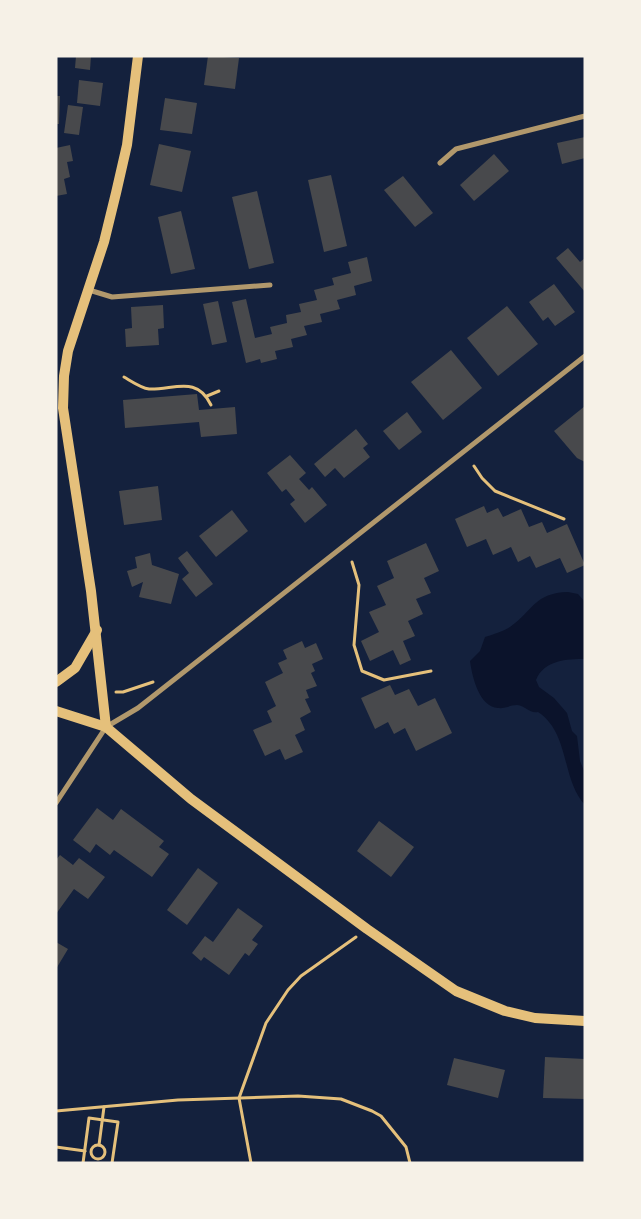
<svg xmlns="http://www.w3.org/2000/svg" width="641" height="1219" font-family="'Noto Sans',sans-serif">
  <rect width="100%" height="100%" fill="#14213d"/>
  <!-- water -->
  <path fill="#0b132b" d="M568,592L578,594L585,602V659C567,659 544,660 536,680L539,687L554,698L567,713L572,731L577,736L580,761L585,773V805C561,779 570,733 538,712C530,714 526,706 517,705C510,705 505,709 498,708C479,707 472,676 470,661L480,651L485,637C494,634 502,632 510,627C534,610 534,593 568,592Z"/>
  <!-- building -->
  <g fill="#48494c">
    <polygon points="76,56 91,56 90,70 75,68"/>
    <polygon points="208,56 239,58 235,89 204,85"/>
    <polygon points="79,80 103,83 100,106 77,103"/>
    <polygon points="56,96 60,96 59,124 56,124"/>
    <polygon points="165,98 197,103 192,134 160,130"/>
    <polygon points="68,105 83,107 79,135 64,133"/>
    <polygon points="585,137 585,158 562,164 557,143"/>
    <polygon points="159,144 191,151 182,192 150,185"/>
    <polygon points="70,145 73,161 67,162 70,177 64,179 67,194 56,196 56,148"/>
    <polygon points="494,154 509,171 474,201 460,185"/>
    <polygon points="331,175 347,246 324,252 308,180"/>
    <polygon points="403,176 433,213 415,227 384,190"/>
    <polygon points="257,191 274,263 249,269 232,197"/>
    <polygon points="181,211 195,269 171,274 158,217"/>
    <polygon points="568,248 580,262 585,258 585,292 556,258"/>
    <polygon points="367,257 372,281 354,286 356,295 337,300 340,309 320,314 322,322 304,326 307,335 291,339 293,347 275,351 277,359 261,363 260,359 246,363 232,302 246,299 255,338 272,334 270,327 287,323 286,315 301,312 299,304 317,300 314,290 334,285 332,278 351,273 348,262"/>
    <polygon points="554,284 575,312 555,326 548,317 543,321 529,302"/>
    <polygon points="218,301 227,342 212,345 203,304"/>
    <polygon points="163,305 164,328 158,329 159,345 126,347 125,329 132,328 131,307"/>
    <polygon points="507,306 538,344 498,376 467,338"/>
    <polygon points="451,350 482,388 443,420 411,382"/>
    <polygon points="197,394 199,410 235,407 237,434 201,437 199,422 125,428 123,400"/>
    <polygon points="585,406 585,462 577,458 554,431"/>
    <polygon points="407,412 422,432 399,450 383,431"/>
    <polygon points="356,429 368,444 363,448 370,457 344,478 335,468 325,477 314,464"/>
    <polygon points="290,455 306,473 299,479 309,490 312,487 327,505 305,523 290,504 295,500 286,489 282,492 267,473"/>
    <polygon points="158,486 162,520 124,525 119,491"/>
    <polygon points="484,506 487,513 498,508 503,517 521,509 529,527 542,522 547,533 567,524 585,565 567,573 560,558 536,568 530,556 518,562 511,547 493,555 486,539 467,547 455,519"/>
    <polygon points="232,510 248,531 216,557 199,536"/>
    <polygon points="426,543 439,571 424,578 431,593 416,599 423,614 408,621 415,636 403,641 411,660 400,665 393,650 370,661 361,641 379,632 369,612 386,605 377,586 394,578 387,561"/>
    <polygon points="187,551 213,584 196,597 182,579 189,573 178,558"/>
    <polygon points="150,553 152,565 179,574 171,604 139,597 143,582 132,587 127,571 137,568 135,557"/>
    <polygon points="302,641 305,648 316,643 323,659 312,664 315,671 311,673 317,686 306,690 309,698 305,699 311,712 300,718 305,730 295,735 303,752 285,760 280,749 265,756 253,730 272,722 267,711 276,706 265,682 283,673 278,663 287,659 283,650"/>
    <polygon points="390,685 395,695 409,689 418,706 435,698 452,733 416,751 405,728 394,734 388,722 375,729 361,698"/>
    <polygon points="97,808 113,820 121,809 164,841 159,847 169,854 152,877 114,850 110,855 96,844 90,853 73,840"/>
    <polygon points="379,821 414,847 391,877 357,851"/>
    <polygon points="60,855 73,865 79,858 105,877 88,899 74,889 56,914 56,860"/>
    <polygon points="198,868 218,883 187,925 167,910"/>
    <polygon points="238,908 263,926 252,940 258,944 249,956 245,953 229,975 204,957 201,961 192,953 205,936 213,942"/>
    <polygon points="56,942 68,949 56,969"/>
    <polygon points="545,1057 585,1059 585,1099 543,1098"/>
    <polygon points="454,1058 505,1070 498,1098 447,1085"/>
  </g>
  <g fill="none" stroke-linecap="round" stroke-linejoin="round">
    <!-- path -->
    <g stroke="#e5c07b" stroke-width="3">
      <path d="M124,377C131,381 141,388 149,389C174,390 197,375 211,405"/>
      <polyline points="207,396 219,391"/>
      <polyline points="474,466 482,478 495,491 564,519"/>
      <polyline points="352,562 359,585 354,645 362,671 384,680 431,671"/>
      <polyline points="116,692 123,692 153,682"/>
      <polyline points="56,1111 178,1100 298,1096 341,1099 372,1111 381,1116 406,1147 410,1163"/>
      <circle cx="98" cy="1152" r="7"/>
      <polyline points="99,1145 104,1107"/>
      <polyline points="56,1147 85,1151"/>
      <polyline points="83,1163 89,1118 118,1122 112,1163"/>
      <polyline points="251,1163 239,1098 266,1023 288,990 301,976 356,937"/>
    </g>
    <!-- minor -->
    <g stroke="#b1986c" stroke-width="5">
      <polyline points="440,163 456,149 585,116"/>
      <polyline points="89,290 112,297 270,285"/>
      <polyline points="56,803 106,727 138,708 585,356"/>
    </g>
    <!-- secondary -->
    <g stroke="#e5c07b" stroke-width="10">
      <polyline points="56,682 75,668 97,630"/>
      <polyline points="56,711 106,727 191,799 367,929 456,991 505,1011 535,1018 585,1021"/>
      <polyline points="106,727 91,591 63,408 64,376 68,351 104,242 116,193 127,145 138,56"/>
    </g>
  </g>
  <!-- border -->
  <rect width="641" height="1219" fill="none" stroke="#f6f1e7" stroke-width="115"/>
</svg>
